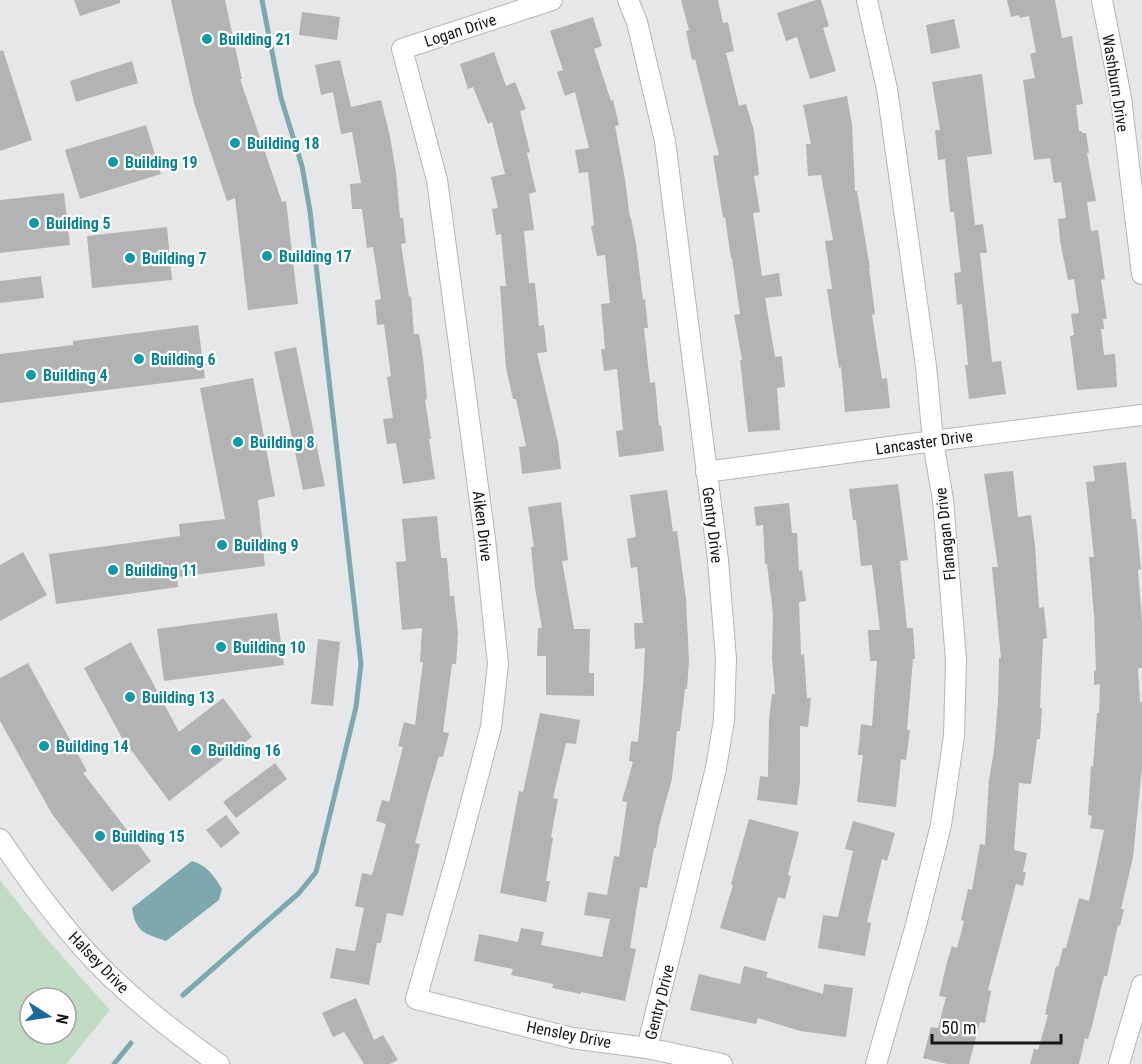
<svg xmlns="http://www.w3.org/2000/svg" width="1142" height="1064" font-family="'Roboto Condensed',sans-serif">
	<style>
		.green { fill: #c1dcc3; fill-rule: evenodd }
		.water { fill: #7ca8ae }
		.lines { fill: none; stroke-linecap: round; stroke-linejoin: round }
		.stream { stroke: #7ca8ae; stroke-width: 5 }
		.building { fill: #b2b3b5 }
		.street-casing { stroke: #b4b5b6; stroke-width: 22 }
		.street { stroke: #fff; stroke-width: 20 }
		.culture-dot { fill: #0f9aa8; stroke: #fff; stroke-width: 2 }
		.labels { text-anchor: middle; stroke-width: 4.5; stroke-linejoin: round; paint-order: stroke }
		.street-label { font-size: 16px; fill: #161617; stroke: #fff }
		.culture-label { font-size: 16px; font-weight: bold; fill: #0d838f; stroke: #fff; text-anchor: start }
	</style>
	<rect width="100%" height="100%" fill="#e6e7e8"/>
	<path class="green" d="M0 880 46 938 110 1010 66 1064H0ZM30 998H66V1034H30Z"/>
	<path class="water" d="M192 861C208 866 214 876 222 889L219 900 166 941C144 933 136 933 132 908Z"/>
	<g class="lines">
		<path class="stream" d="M183 995 299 893 316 872 356 707 361 664 310 211 302 166 281 98 262 0
			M114 1064 131 1043"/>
	</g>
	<path class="building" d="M74 0H120V3L80 16Z
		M171 0H225L242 79H240L282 202 286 201 298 304 248 310 235 198 227 201 194 103Z
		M681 0H718L723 23 728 22 734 51 726 53 739 106 746 104 754 131 759 175 754 176 760 212 753 213 762 276 779 273 782 296 765 298 775 357 782 356 785 387 777 388 780 430 748 432 740 360H742L734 315 740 314 732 258H731L725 217 723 218 713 156 719 155 695 59 692 60 686 31 689 30Z
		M816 0H821L829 26 823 28 836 71 810 79 797 37 786 41 777 13Z
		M1007 0H1055L1062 38 1072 36 1083 104 1076 105 1079 131H1082V133H1086L1089 153H1087L1096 201 1087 202 1091 231 1098 230 1105 279 1101 280 1107 319H1103L1104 329H1101L1104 355 1115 354 1117 387 1077 390 1070 336 1074 335 1071 314 1079 313 1074 279 1068 280 1060 241 1058 219 1066 218 1061 182 1054 183 1050 158 1034 160 1023 80 1035 78 1030 54 1036 52 1029 16 1020 18 1019 15 1011 17Z
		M302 12 340 17 337 40 299 35Z
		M593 17 602 46 594 49 611 101 613 100 619 125 615 126 625 179 630 218H631L636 244 643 300 645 299 648 328H644L650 383 655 382 659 426 661 425 664 451 619 457 616 431 623 430 617 369 604 371 601 349H605L601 304 610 303 605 255 597 256 591 226 594 225 588 172 579 173 575 150 589 148 575 92 565 96 557 72 563 70 550 31Z
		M954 19 960 48 931 54 926 25Z
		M3 50 32 140 0 151V51Z
		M494 52 506 86 515 82 526 109 520 111 530 152 527 153 536 192 529 194 534 230 524 231 529 283H535L539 326 544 325 547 352 537 353 558 442 561 469 522 474 519 447 526 446 516 399H513L506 368 500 286H506L501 234 496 235 492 209 498 208 491 177 505 174 492 122 488 124 473 87 468 89 460 64Z
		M340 60 351 107 381 100 390 136 396 173 400 218H403L406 243 401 244 409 297 411 296 414 334H419L423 358 427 399 425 400 431 439H429L435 479 403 484 396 443 387 444 383 419 393 418 387 377 391 376 384 324 377 325 375 300 381 299 373 247 367 248 362 209H352L350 184 361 183 352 132 341 134 333 92 321 95 315 65Z
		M132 61 138 83 76 102 70 81Z
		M982 74 992 154 967 157 975 225 983 224 987 253H980L992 362 1001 361 1006 394 969 399 965 365H968L962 304 957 305 954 273 961 272 954 212H950L945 159 938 160 935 130H940L932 82Z
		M847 96 852 125 855 191H857L870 268H869L875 314 872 315 882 379 887 378 890 408 845 412 841 367 839 368 827 289H832L825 241 833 240 821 175 808 176 806 144H811L803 105Z
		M146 125 161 174 80 199 65 150Z
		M64 193 70 245 0 253V200Z
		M167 227 172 280 92 288 87 236Z
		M41 276 44 298 0 303V281Z
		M198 325 205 378 0 403V354L73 345V341Z
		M296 347 325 486 303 490 274 352Z
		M253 378 275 496 258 500 265 566 177 577 178 587 56 604 49 554 180 536 179 524 225 519 200 388Z
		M1126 462 1132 519H1136L1141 569 1138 570 1142 621V668H1138L1140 702H1142V768L1133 857 1121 909H1124L1120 926 1118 925 1107 976H1104L1092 1026 1088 1039 1085 1038 1079 1064H1030L1034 1049 1038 1050 1048 1015 1045 1014 1056 966 1058 967 1063 948H1066L1079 898 1089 901 1104 830 1090 828 1092 816 1088 815 1091 766 1093 767 1097 713H1099L1100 684 1094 685V671L1096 670 1094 615 1089 557H1094L1086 482 1095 481 1093 466Z
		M1013 471 1018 517 1031 515 1035 546 1039 608 1044 607 1047 638 1043 639 1040 708H1042L1040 739H1037L1031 784 1019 783 1014 850 1027 853 1023 872H1026L1023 886 1016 884 988 990 991 991 985 1023 980 1022 969 1064H947L923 1058 931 1027 938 1028 946 997 939 996 947 962 952 946 957 948 964 921 961 920 968 889 972 890 980 844 985 845 989 780 994 750 998 701 999 658H1001L992 567H998L984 474Z
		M898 484 908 560 900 561 907 628H913L915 659H913L907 730H910L906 760 901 759 896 807 857 802 863 755H858L861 724 872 726 877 661H870L868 630H880L872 565 861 566 856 520H853L849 489Z
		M667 490 673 532 677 531 686 599 689 661 687 689H685L680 731H677L672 779 659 826 656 848H654L647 888 640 887 630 948 636 949 625 1001 581 992V994L552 988 553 984 511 975 513 969 474 961 479 934 518 942 521 928 544 932 541 945 602 957 610 919 584 915 588 892 607 895 614 856 619 857 627 802 622 801 633 762 629 761 631 741 638 742 643 686 645 648 635 649 634 623H643L637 567 631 568 627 539 636 537 630 495Z
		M561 502 568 560 562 561 574 629H590L589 673H594V696L546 695V656H537L538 628H542L535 588 531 547H534L528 507Z
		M789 503 792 533H797L799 571 802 570 806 601 799 602 801 655 804 654 807 698H811L808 727 800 726V781L797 805 757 800 760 776 768 777 769 719 772 694H775L772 657 773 614 767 564H765L763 525 756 526 754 507Z
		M437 516 441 558H447L450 596H454L458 633 456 664H452L443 732 449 733 443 757 439 756 428 793 415 843 420 844 403 916 387 913 381 943H377L369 985 330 978 336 948 355 951 364 908 355 906 362 873 372 875 386 824 376 821 382 800 389 802 403 747 398 746 404 722 415 725 423 662H420L422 628 402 630 396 562 406 561 402 519Z
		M23 552 47 595 0 621V565Z
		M277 613 284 665 164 681 157 629Z
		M318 639 340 642 333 706 311 704Z
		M131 642 179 732 223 698 252 737 169 801 131 750 129 751 84 668Z
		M28 663 87 771 83 773 151 861 112 892 52 814 0 721V678Z
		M540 713 580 720 576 744 566 743 553 798 558 799 551 837 553 838 546 881H550L546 902 500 893 519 791 523 792Z
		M275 763 287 779 236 818 223 802Z
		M226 815 240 833 221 848 206 830Z
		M749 819 799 832 788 875 791 876 785 899 778 897 765 941 720 928 733 885 731 884Z
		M853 821 895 833 887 861 882 859 867 922 871 923 865 956 818 948 823 915 838 917 853 851 845 849Z
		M744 966 768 972 766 977 823 994 824 984 853 988 846 1037 800 1031 758 1018 756 1024 690 1010 699 974 740 984Z
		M356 998 374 1040 383 1035 398 1060 390 1064H364L344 1032 333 1037 322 1013Z"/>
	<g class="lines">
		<defs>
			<path id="street" d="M552 0 402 49 437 180 485 539 498 664 491 727 455 863 416 999 572 1038 647 1048 722 1064
				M628 0 637 22 665 141 718 560 726 659 724 720 716 768 647 1048
				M867 0 887 89 926 366 933 441 943 500 956 660 954 736 941 825 916 925 876 1064
				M1102 0 1121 98 1142 274
				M706 472 933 441 1142 415
				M0 839C33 888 69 937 112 978 146 1010 182 1038 219 1064
				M1119 1064 1142 985"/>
		</defs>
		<use href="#street" class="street-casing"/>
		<use href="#street" class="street"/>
	</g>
	<g class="culture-dot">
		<circle cx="207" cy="39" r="6"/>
		<circle cx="235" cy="143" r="6"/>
		<circle cx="113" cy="162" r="6"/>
		<circle cx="34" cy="223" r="6"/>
		<circle cx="267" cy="256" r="6"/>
		<circle cx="130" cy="258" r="6"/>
		<circle cx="139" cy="359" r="6"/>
		<circle cx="31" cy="375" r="6"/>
		<circle cx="238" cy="442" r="6"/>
		<circle cx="222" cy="545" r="6"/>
		<circle cx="113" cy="570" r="6"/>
		<circle cx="221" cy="647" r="6"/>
		<circle cx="130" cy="697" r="6"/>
		<circle cx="44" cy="746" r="6"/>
		<circle cx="196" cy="750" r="6"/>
		<circle cx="100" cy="836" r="6"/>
	</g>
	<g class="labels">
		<g class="street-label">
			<text transform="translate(460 30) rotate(-18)" y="6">Logan Drive</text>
			<text transform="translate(1116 83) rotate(81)" y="6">Washburn Drive</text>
			<text transform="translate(924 442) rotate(-8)" y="6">Lancaster Drive</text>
			<text transform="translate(713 525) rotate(83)" y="6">Gentry Drive</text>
			<text transform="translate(483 526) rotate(83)" y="6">Aiken Drive</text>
			<text transform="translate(945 534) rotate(-96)" y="6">Flanagan Drive</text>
			<text transform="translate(99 962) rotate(46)" y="6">Halsey Drive</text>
			<text transform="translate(659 1002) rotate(-76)" y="6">Gentry Drive</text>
			<text transform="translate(569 1034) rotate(11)" y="6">Hensley Drive</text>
		</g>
		<g class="culture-label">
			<text x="219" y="45">Building 21</text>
			<text x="247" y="149">Building 18</text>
			<text x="125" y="168">Building 19</text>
			<text x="46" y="229">Building 5</text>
			<text x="279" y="262">Building 17</text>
			<text x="142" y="264">Building 7</text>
			<text x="151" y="365">Building 6</text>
			<text x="43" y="381">Building 4</text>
			<text x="250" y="448">Building 8</text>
			<text x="234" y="551">Building 9</text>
			<text x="125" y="576">Building 11</text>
			<text x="233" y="653">Building 10</text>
			<text x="142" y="703">Building 13</text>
			<text x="56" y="752">Building 14</text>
			<text x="208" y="756">Building 16</text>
			<text x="112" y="842">Building 15</text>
		</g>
	</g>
	<g transform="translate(48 1016) rotate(102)"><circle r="28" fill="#ffffff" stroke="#a2a2a2" stroke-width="1.5"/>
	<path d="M0-4.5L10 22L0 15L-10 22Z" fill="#176b9c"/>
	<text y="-9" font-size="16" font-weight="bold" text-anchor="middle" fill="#161617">N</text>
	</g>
	<path d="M932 1034v9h129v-9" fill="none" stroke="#161617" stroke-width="3"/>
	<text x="941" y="1034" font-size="18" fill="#161617" stroke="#ffffff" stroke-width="4.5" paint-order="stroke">50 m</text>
</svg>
